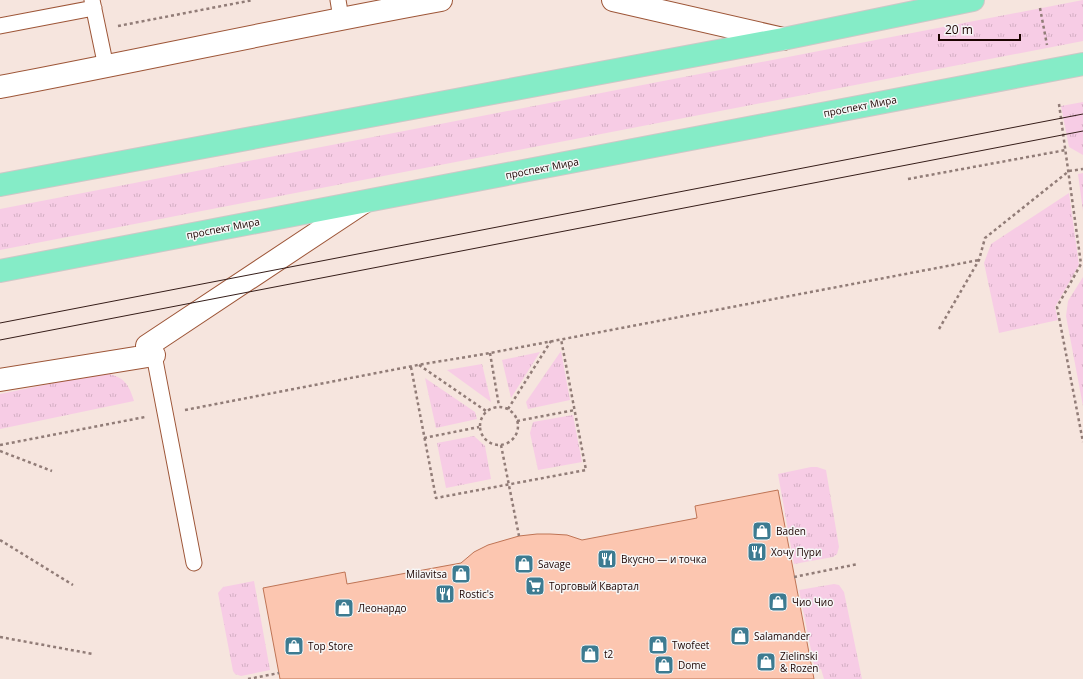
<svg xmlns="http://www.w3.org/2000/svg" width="1083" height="679" font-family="'Open Sans',sans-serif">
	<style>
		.grass { fill: url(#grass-tufts) }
		.building { fill: #fcc6b0; stroke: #bf7455 }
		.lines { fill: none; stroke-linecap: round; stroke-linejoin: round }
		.lane-casing { stroke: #9d5537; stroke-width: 17 }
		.street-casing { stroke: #9d5537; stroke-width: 24 }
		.primary-casing { stroke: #cdc8c7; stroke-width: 24 }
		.path { stroke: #917c77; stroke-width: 2.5; stroke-dasharray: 3 3; stroke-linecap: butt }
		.lane { stroke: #fff; stroke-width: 15 }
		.street { stroke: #fff; stroke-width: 22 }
		.primary { stroke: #85ecc7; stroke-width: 22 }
		.tram { stroke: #361e1a; stroke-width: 1 }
		.labels { text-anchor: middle; stroke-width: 3; stroke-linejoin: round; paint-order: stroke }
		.street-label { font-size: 10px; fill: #1c0300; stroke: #f6f6f6 }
		.poi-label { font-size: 10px; fill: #1c0300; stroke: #f6f6f6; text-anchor: start }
	</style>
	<defs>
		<pattern id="grass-tufts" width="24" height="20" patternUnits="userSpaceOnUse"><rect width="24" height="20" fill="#f7cce5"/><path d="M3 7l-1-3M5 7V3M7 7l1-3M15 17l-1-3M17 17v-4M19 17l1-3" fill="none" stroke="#d3aec3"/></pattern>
	</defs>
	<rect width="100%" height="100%" fill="#f6e5de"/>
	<path class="grass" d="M1083 0V41L0 250V209Z
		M1083 102V155L1069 147 1061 106Z
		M1083 173V211L1078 174Z
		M1069 193 1079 265 1055 307 1058 320 999 333 984 263 991 244Z
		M1083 277V406L1066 316 1068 301Z
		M561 351 570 400 528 409 526 402Z
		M540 352 511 398 502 360Z
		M482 364 491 402 447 370Z
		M103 373C123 376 128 382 134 401L0 429V394Z
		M425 378 475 412 477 419 436 428Z
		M573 415 582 462 538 470 530 433 533 422Z
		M474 436 485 446 491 479 446 488 437 443Z
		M811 467H817L826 470 839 547 837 554 833 557 794 564 778 474Z
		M254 581 270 670 241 676 235 674 233 671 218 593 223 587Z
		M834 584 839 585 844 592 862 679H824L821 669 815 670 799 590Z"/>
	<path class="building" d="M778 490 814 679H280L263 588 345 572 347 584 461 563 474 552 488 545 519 536 537 534H550L567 535 582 540 697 518 695 506Z"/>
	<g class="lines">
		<defs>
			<path id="lane" d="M92 0 106 67
				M338 0 341 18
				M0 26 94 8
				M154 355 194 563"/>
			<path id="street" d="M613 0 783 39
				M0 87C147 59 293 27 441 0
				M0 380 154 355 147 346 364 202"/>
			<path id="primary" d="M0 185 783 39 973 0
				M0 271 1083 64"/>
		</defs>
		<use href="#lane" class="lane-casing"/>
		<use href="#street" class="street-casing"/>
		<use href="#primary" class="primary-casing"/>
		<path class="path" d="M1040 8 1047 45
			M118 26 253 0
			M1059 104 1081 264 1057 307 1083 442
			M908 179 1066 150
			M939 329 979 260 985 238 1069 171 1083 169
			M490 353 499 406
			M419 365 486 411
			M411 367 436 498 586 470 561 339
			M480 426a19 19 0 1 1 38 0a19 19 0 1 1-38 0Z
			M508 409 551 341
			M185 410 418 365 490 353 979 260
			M517 421 575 410
			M424 438 479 427
			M0 445 145 417
			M501 445 519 536
			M0 451 52 471
			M0 540 73 585
			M794 577 858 564
			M0 637 93 654
			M248 679 279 673"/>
		<use href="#lane" class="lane"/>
		<use href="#street" class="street"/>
		<use href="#primary" class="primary"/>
		<path class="tram" d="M0 323 1083 114
			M0 340 1083 131"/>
	</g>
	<defs>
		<symbol id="shop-square" viewBox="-11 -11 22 22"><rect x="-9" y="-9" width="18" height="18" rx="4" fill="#3d7b91" stroke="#f6f6f6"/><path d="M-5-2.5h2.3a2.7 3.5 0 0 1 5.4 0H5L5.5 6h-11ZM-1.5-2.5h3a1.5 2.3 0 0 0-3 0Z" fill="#fff"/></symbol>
		<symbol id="restaurant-square" viewBox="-11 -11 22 22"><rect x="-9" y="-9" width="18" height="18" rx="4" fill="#3d7b91" stroke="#f6f6f6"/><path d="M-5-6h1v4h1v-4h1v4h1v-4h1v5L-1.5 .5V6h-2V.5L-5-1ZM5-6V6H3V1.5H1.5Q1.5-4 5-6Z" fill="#fff"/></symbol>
		<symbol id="supermarket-square" viewBox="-11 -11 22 22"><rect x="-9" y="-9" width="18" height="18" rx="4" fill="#3d7b91" stroke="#f6f6f6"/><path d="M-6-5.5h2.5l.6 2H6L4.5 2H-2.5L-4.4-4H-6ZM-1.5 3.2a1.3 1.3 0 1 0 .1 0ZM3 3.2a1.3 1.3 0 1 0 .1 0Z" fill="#fff"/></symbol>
	</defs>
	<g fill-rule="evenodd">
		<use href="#shop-square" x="751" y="520" width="22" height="22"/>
		<use href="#restaurant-square" x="746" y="541" width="22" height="22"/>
		<use href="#restaurant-square" x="596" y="548" width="22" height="22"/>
		<use href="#shop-square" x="513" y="553" width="22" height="22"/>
		<use href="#shop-square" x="450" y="563" width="22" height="22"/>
		<use href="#supermarket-square" x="524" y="575" width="22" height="22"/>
		<use href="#restaurant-square" x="434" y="583" width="22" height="22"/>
		<use href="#shop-square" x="767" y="591" width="22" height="22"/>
		<use href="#shop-square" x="333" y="597" width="22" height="22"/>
		<use href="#shop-square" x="729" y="625" width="22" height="22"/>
		<use href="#shop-square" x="647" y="634" width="22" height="22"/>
		<use href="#shop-square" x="283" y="635" width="22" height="22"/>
		<use href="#shop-square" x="579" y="643" width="22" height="22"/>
		<use href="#shop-square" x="755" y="651" width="22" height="22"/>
		<use href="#shop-square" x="653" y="654" width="22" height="22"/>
	</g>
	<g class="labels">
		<g class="street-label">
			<text transform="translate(860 106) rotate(-11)" y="4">проспект Мира</text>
			<text transform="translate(542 168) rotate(-11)" y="4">проспект Мира</text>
			<text transform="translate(223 228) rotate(-11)" y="4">проспект Мира</text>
		</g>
		<g class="poi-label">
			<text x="776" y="535">Baden</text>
			<text x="771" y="556">Хочу Пури</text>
			<text x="621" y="563">Вкусно — и точка</text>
			<text x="538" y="568">Savage</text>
			<text x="447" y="578" text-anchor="end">Milavitsa</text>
			<text x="549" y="590">Торговый Квартал</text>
			<text x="459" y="598">Rostiс's</text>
			<text x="792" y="606">Чио Чио</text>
			<text x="358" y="612">Леонардо</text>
			<text x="754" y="640">Salamander</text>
			<text x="672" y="649">Twofeet</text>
			<text x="308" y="650">Top Store</text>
			<text x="604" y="658">t2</text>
			<text x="780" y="660">Zielinski<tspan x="780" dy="12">&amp; Rozen</tspan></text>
			<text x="678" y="669">Dome</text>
		</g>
	</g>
	<path d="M939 34v6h81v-6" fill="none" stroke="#1c0300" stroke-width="2"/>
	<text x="945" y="34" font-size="12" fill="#1c0300" stroke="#f6f6f6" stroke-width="3" paint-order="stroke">20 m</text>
</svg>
